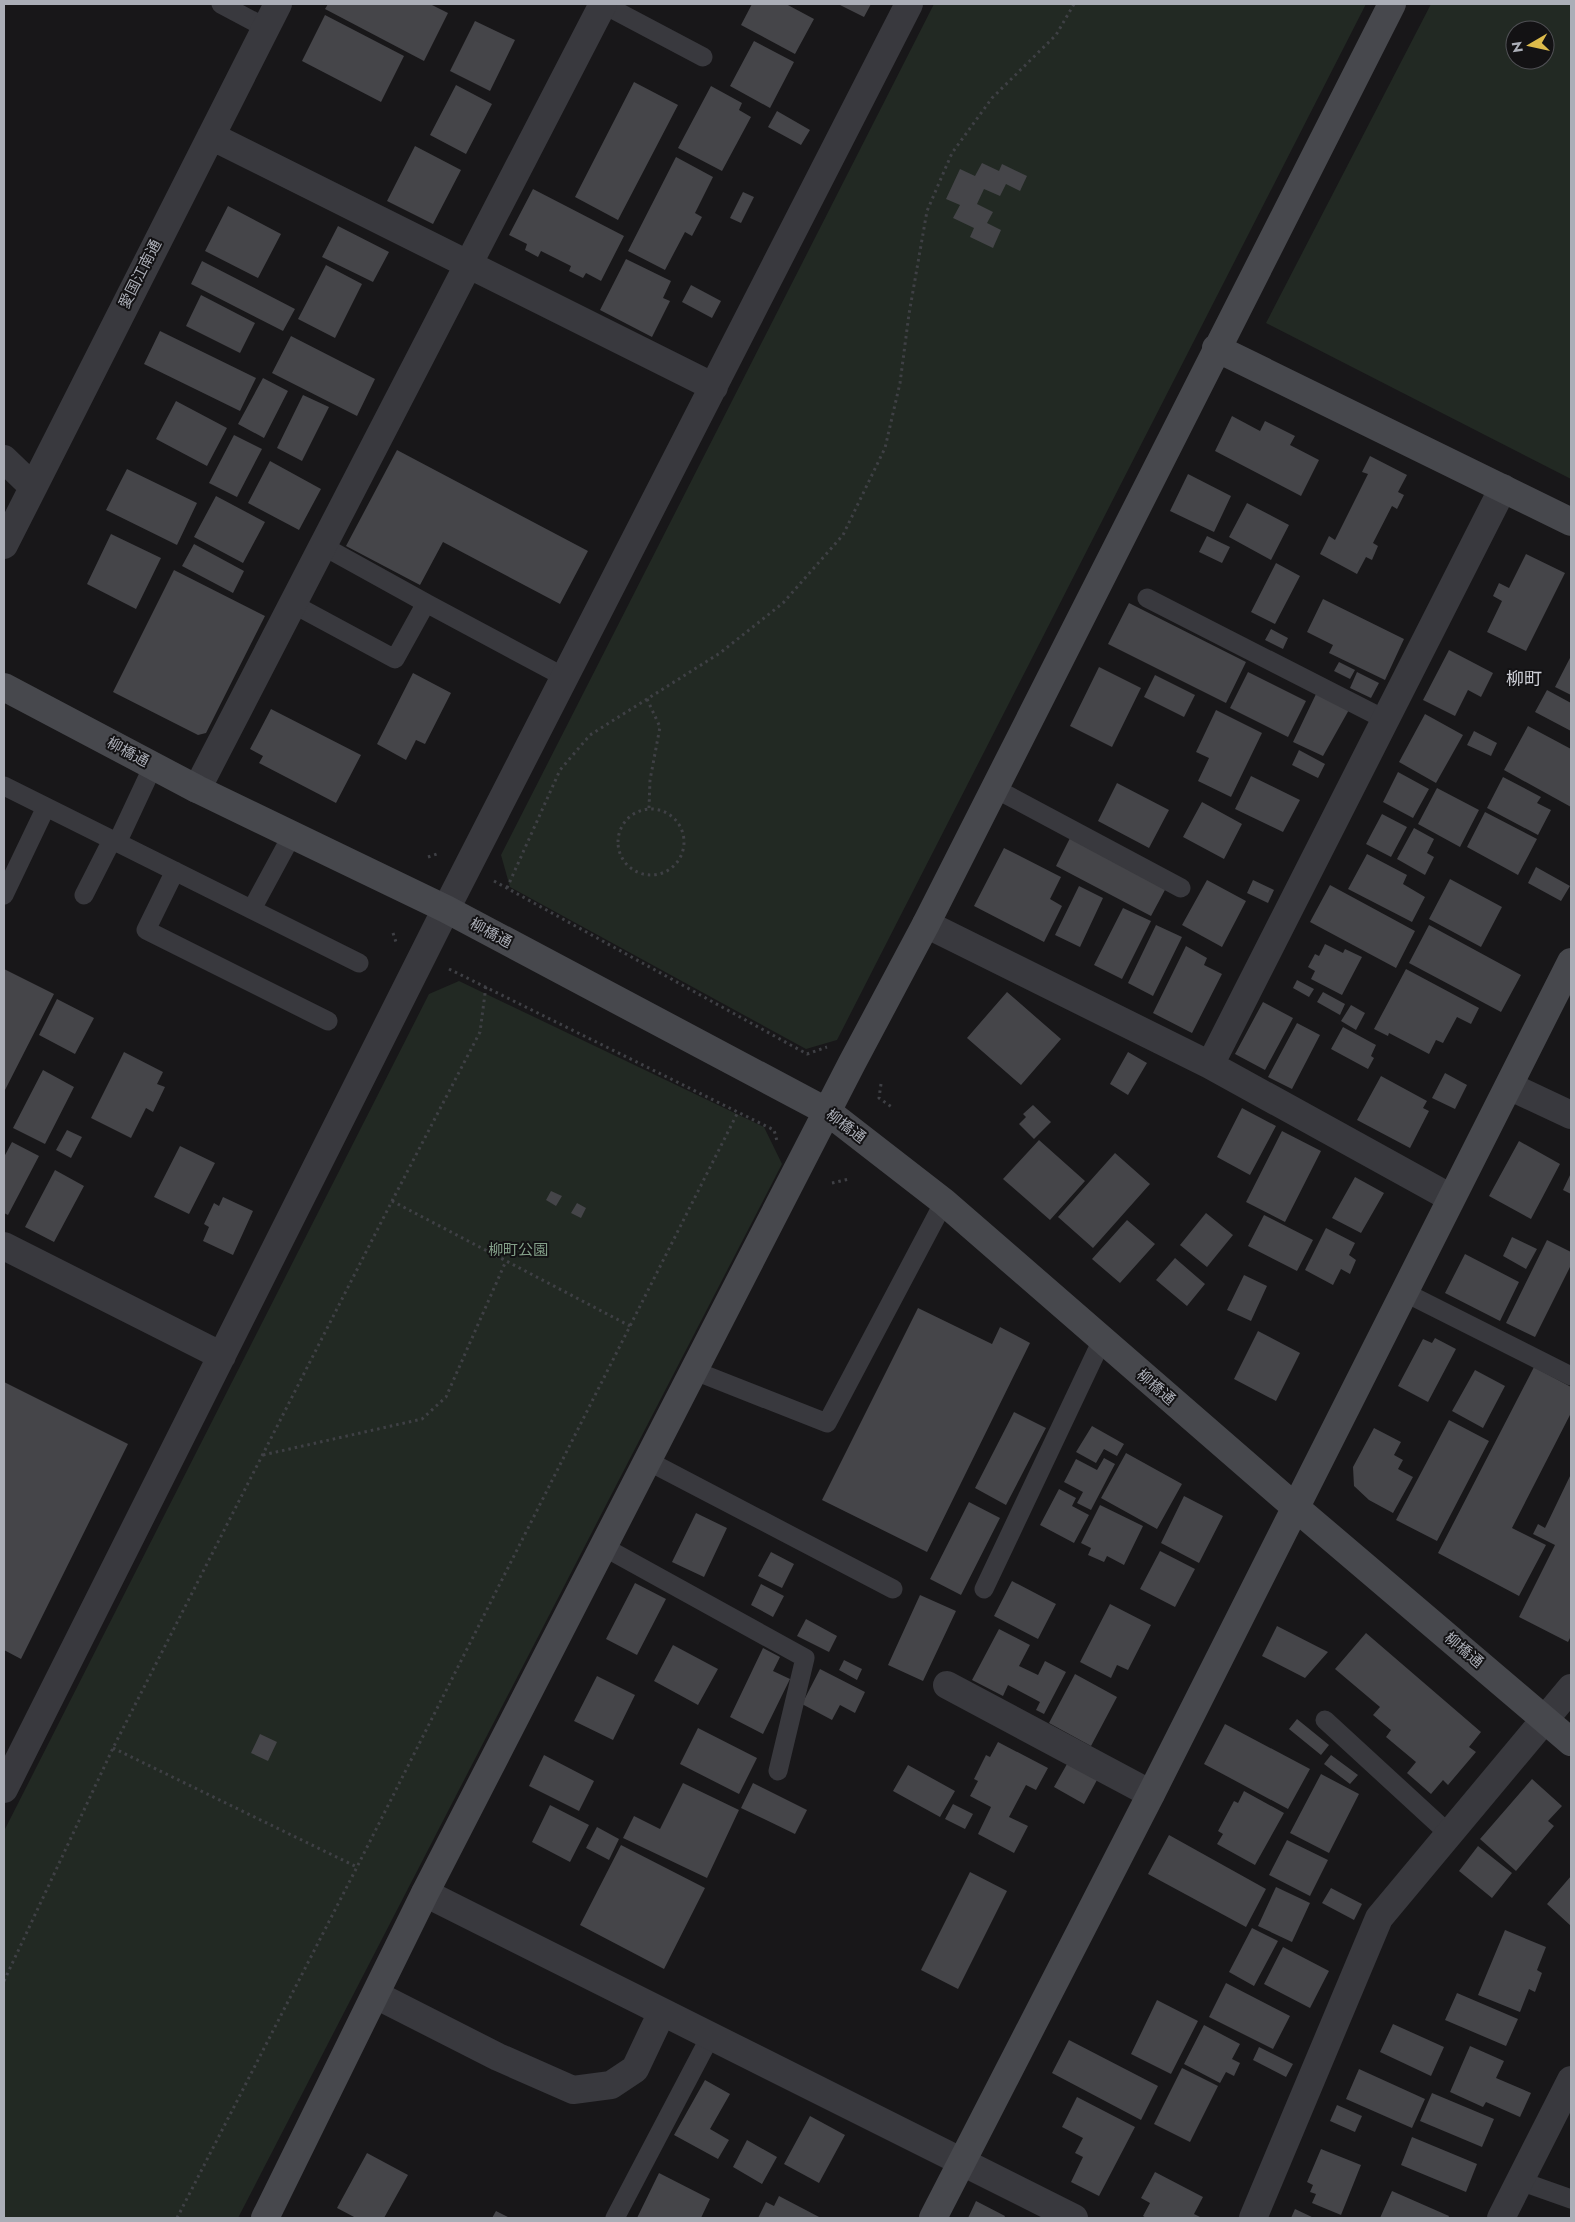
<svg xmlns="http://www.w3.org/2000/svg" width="1575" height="2222" font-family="Jost,'Noto Sans JP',sans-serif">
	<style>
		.green { fill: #222923; fill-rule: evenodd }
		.building { fill: #454549 }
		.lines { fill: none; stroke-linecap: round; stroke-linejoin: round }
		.path { stroke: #3f4045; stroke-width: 3; stroke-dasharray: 2.5 4; stroke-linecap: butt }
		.lane { stroke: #39393e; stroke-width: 19 }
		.street { stroke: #39393e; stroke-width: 28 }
		.secondary { stroke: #47484d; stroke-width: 28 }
		.labels { text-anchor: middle; stroke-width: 4; stroke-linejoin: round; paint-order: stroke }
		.street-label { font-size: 15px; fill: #abaeb7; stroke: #131214 }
		.park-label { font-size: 15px; fill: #84a089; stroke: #131214 }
		.quarter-label { font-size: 18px; fill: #cccdd4; stroke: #131214 }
	</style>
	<rect width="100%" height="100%" fill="#181719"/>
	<path class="green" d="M934 4H1366L837 1040 806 1049 510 887 501 855Z
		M1431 4H1571V479L1266 323ZM1515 30H1545V60H1515Z
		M459 981 764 1127 782 1164 238 2218H4V1831L429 994Z"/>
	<path class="building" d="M328 4H430L448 13 424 61 325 9Z
		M752 4H786L814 19 795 54 741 25Z
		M838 4H871L864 17Z
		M325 15 404 56 381 102 302 61Z
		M475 21 515 40 490 91 450 71Z
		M754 41 794 62 770 108 730 86Z
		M634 82 678 105 618 220 575 197Z
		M456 85 492 104 466 154 430 135Z
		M711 86 742 103 739 110 751 117 722 171 678 148Z
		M777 111 810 130 801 145 768 127Z
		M415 146 461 170 433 224 387 201Z
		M676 157 713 177 695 213 702 217 692 236 685 232 665 270 628 251Z
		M982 163 999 171 1002 164 1027 176 1020 191 1006 184 1000 196 984 189 977 204 993 212 987 223 1001 230 993 248 970 237 974 228 953 218 960 205 946 199 960 169 975 176Z
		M533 189 624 236 601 281 586 273 583 278 569 271 571 266 541 251 538 257 525 250 527 244 509 235Z
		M743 192 754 197 741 223 730 218Z
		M228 206 281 234 258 278 205 251Z
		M338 226 389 252 373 282 322 257Z
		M626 259 671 281 663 298 670 301 652 337 600 310Z
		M202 261 295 309 283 331 191 284Z
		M326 265 362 284 335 338 298 319Z
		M691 285 721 301 712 318 682 302Z
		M201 295 255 323 240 353 186 326Z
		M160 331 256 378 240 411 144 364Z
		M291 336 375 379 357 416 272 373Z
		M263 378 288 391 264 438 238 424Z
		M303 395 329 407 302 461 277 448Z
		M176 401 227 428 207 466 156 439Z
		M1232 416 1260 431 1265 421 1295 436 1290 445 1319 460 1301 496 1215 451Z
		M234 435 262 449 237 497 209 483Z
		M397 450 588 551 560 604 443 542 420 585 346 546Z
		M1370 456 1407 475 1398 492 1404 495 1397 509 1392 506 1373 543 1378 546 1372 560 1366 557 1357 574 1320 554 1329 536 1335 540 1368 474 1362 472Z
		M270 461 321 489 299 530 248 503Z
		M127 469 197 503 177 545 106 510Z
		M1188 474 1231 496 1214 532 1170 511Z
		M216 496 265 522 243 563 194 537Z
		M1247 503 1289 525 1271 560 1229 537Z
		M111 534 161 558 136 609 87 584Z
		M1207 536 1230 547 1222 563 1199 552Z
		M194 544 244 571 233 593 182 566Z
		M1526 554 1565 573 1526 651 1487 632 1502 601 1493 596 1499 583 1509 588Z
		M1276 563 1300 576 1275 624 1251 612Z
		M174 570 265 616 206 733 198 735 113 692Z
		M1323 599 1404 639 1385 680 1329 653 1333 645 1307 632Z
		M1129 603 1246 662 1226 703 1108 644Z
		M1271 629 1288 638 1283 649 1265 640Z
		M1449 650 1493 673 1481 697 1468 690 1455 716 1423 700Z
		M1571 656V695L1555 687Z
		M1339 662 1355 670 1350 679 1334 671Z
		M1099 667 1141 688 1112 747 1070 726Z
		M1248 672 1306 701 1288 737 1230 708Z
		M1357 672 1379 683 1371 698 1350 688Z
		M413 673 451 693 425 744 416 740 406 760 377 744Z
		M1155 675 1195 695 1184 717 1144 697Z
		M1547 690 1571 703V731L1535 712Z
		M1316 694 1350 708 1323 756 1293 742Z
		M271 709 361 755 336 803 259 763 263 756 250 749Z
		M1216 710 1262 733 1231 797 1198 781 1209 758 1196 752Z
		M1425 714 1463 735 1436 783 1399 762Z
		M1528 726 1571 749V807L1504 770Z
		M1474 731 1497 743 1491 756 1467 745Z
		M1299 750 1325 764 1318 778 1292 765Z
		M1398 772 1429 789 1413 818 1383 802Z
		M1251 776 1300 800 1283 832 1235 809Z
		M1503 777 1541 797 1537 803 1551 810 1538 835 1487 808Z
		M1117 783 1169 810 1149 848 1098 821Z
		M1437 788 1479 810 1460 847 1418 824Z
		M1202 802 1242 824 1224 859 1183 837Z
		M1485 812 1537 839 1518 875 1467 847Z
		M1382 814 1407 827 1391 857 1366 844Z
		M1414 828 1434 839 1427 853 1434 857 1425 875 1397 859Z
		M1070 838 1166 888 1151 916 1056 866Z
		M1004 848 1061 877 1050 899 1062 906 1044 942 974 906Z
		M1367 854 1407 875 1403 884 1425 897 1412 922 1348 889Z
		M1536 867 1570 886 1561 901 1528 883Z
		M1450 879 1502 907 1481 947 1429 919Z
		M1207 880 1246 901 1222 947 1182 925Z
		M1253 880 1274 890 1268 903 1247 893Z
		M1330 885 1415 931 1396 968 1310 922Z
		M1079 886 1103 898 1080 947 1055 935Z
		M1123 908 1151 921 1122 979 1094 965Z
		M1156 925 1182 937 1153 996 1128 983Z
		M1429 925 1521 975 1501 1012 1409 963Z
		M1325 944 1343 953 1345 949 1362 957 1342 995 1311 979 1315 971 1308 967 1315 954 1319 956Z
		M1186 946 1207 958 1204 965 1222 974 1192 1033 1153 1013Z
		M4 969 54 994 4 1092Z
		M1406 969 1479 1008 1471 1024 1457 1017 1443 1043 1436 1040 1429 1054 1389 1033 1388 1036 1374 1029Z
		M1297 980 1314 989 1309 997 1293 988Z
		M1007 992 1061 1039 1021 1085 967 1038Z
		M1323 992 1345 1004 1340 1015 1317 1002Z
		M57 999 94 1018 75 1054 39 1035Z
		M1263 1002 1293 1018 1265 1070 1235 1054Z
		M1351 1005 1365 1013 1356 1030 1341 1021Z
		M1297 1023 1320 1035 1292 1089 1268 1077Z
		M1343 1027 1376 1045 1371 1056 1374 1058 1368 1069 1331 1049Z
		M124 1052 163 1072 157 1084 165 1087 153 1112 146 1108 131 1138 91 1118Z
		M1128 1052 1147 1063 1128 1095 1110 1084Z
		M43 1070 74 1087 45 1144 13 1128Z
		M1445 1073 1467 1085 1455 1109 1432 1098Z
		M1381 1076 1427 1101 1423 1108 1429 1111 1410 1148 1357 1120Z
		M1033 1105 1051 1122 1034 1139 1019 1124 1026 1117 1023 1114Z
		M1242 1108 1276 1126 1250 1175 1217 1157Z
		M67 1130 82 1137 71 1158 56 1150Z
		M1282 1131 1321 1151 1285 1222 1246 1202Z
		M1039 1140 1085 1181 1050 1220 1003 1179Z
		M1519 1141 1560 1164 1531 1219 1489 1196Z
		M12 1142 39 1156 8 1215 4 1213V1157Z
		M180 1146 215 1163 189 1214 154 1197Z
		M1115 1153 1150 1184 1093 1248 1058 1217Z
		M55 1170 84 1186 54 1242 25 1227Z
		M1571 1173V1194L1563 1190Z
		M1355 1177 1384 1193 1361 1233 1332 1218Z
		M551 1191 562 1196 556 1206 546 1200Z
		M223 1197 253 1211 233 1255 203 1241 209 1227 204 1224 214 1203 219 1206Z
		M577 1203 586 1208 581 1218 571 1213Z
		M1206 1213 1233 1235 1207 1267 1180 1245Z
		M1264 1215 1313 1240 1297 1271 1248 1246Z
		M1127 1220 1155 1244 1120 1283 1092 1259Z
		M1326 1228 1355 1243 1349 1255 1356 1260 1350 1274 1341 1269 1333 1285 1305 1270Z
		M1512 1237 1537 1249 1526 1269 1503 1256Z
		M1547 1240 1571 1252V1265L1535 1337 1506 1323Z
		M1465 1254 1519 1282 1500 1321 1445 1293Z
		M1175 1258 1205 1284 1187 1306 1156 1280Z
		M1244 1275 1267 1286 1251 1321 1227 1310Z
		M918 1308 992 1344 1000 1327 1030 1343 927 1552 822 1500Z
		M1258 1331 1300 1353 1276 1401 1234 1379Z
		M1435 1338 1456 1349 1428 1402 1398 1386 1423 1339 1432 1343Z
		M1534 1367 1571 1387V1413L1512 1528 1546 1545 1519 1596 1438 1553Z
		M1475 1370 1505 1386 1483 1428 1452 1411Z
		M4 1382 128 1444 21 1659 4 1650Z
		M1014 1412 1046 1428 1006 1505 975 1488Z
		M1449 1420 1489 1441 1437 1541 1396 1520Z
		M1092 1426 1124 1444 1117 1456 1104 1449 1096 1463 1076 1452Z
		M1374 1428 1401 1442 1394 1455 1403 1460 1398 1469 1413 1477 1393 1513 1369 1500 1354 1486 1353 1467Z
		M1126 1453 1182 1484 1157 1529 1101 1498Z
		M1104 1458 1115 1464 1091 1510 1077 1503 1083 1492 1064 1482 1076 1459 1097 1470Z
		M1571 1474V1636L1568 1642 1519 1617 1555 1545 1533 1534 1538 1524 1545 1528Z
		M1059 1489 1076 1498 1072 1506 1089 1515 1074 1543 1040 1525Z
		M1184 1496 1223 1516 1199 1563 1161 1543Z
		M969 1502 1000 1518 961 1595 930 1579Z
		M1100 1505 1143 1526 1124 1565 1107 1556 1104 1562 1088 1555 1091 1548 1081 1543Z
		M696 1513 727 1528 704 1577 672 1562Z
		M1160 1551 1195 1569 1175 1607 1140 1589Z
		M771 1552 794 1564 782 1588 758 1576Z
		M1012 1581 1056 1604 1038 1639 994 1616Z
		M635 1583 666 1599 637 1655 606 1639Z
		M761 1584 784 1596 773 1617 751 1605Z
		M920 1595 956 1611 923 1681 888 1665Z
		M1110 1604 1151 1625 1128 1670 1117 1665 1111 1678 1080 1662Z
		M806 1619 837 1636 829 1652 797 1636Z
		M1277 1626 1328 1652 1305 1678 1262 1656Z
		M999 1629 1030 1645 1019 1666 1038 1675 1045 1661 1066 1672 1044 1714 1036 1710 1040 1702 1008 1685 1003 1696 972 1680Z
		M1366 1633 1481 1732 1469 1747 1476 1752 1448 1785 1443 1780 1431 1794 1407 1773 1416 1762 1386 1737 1391 1730 1373 1715 1380 1707 1335 1669Z
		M673 1645 718 1669 698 1705 654 1681Z
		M763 1648 780 1657 773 1671 790 1679 763 1734 730 1717Z
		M844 1660 862 1669 857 1680 839 1670Z
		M820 1669 865 1692 855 1713 840 1705 832 1720 802 1704Z
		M1075 1674 1117 1697 1091 1746 1049 1723Z
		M597 1676 635 1695 613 1740 574 1721Z
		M1297 1719 1329 1745 1321 1755 1289 1729Z
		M1225 1724 1310 1769 1288 1809 1204 1764Z
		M698 1728 757 1758 739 1794 680 1764Z
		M260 1734 277 1742 268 1761 251 1753Z
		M998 1742 1048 1768 1036 1790 1026 1785 1009 1817 1028 1826 1014 1853 978 1834 991 1807 970 1796 978 1781 974 1779 986 1755 990 1757Z
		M544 1755 594 1781 579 1811 529 1786Z
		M1331 1755 1358 1775 1350 1784 1324 1764Z
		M1067 1764 1097 1780 1084 1804 1054 1787Z
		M908 1765 955 1791 940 1817 893 1791Z
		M1321 1774 1359 1794 1329 1853 1290 1833Z
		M1532 1779 1562 1806 1548 1821 1554 1826 1516 1871 1480 1839Z
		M683 1783 739 1810 707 1878 623 1838 634 1816 660 1829Z
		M753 1783 807 1810 795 1834 741 1808Z
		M1244 1791 1284 1813 1255 1865 1217 1844 1223 1834 1218 1831 1234 1801 1238 1803Z
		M953 1804 973 1814 965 1829 945 1819Z
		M550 1805 589 1825 570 1862 532 1842Z
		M597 1827 619 1839 609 1860 586 1848Z
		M1169 1835 1266 1889 1246 1927 1148 1874Z
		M1287 1840 1328 1860 1310 1896 1269 1875Z
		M621 1845 705 1888 664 1969 580 1925Z
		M1478 1846 1512 1873 1492 1898 1459 1871Z
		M970 1872 1007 1891 958 1989 921 1970Z
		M1571 1876V1926L1547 1904Z
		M1276 1887 1310 1903 1292 1942 1258 1926Z
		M1331 1888 1362 1904 1354 1920 1322 1903Z
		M1252 1928 1278 1941 1254 1986 1229 1972Z
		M1505 1930 1546 1947 1537 1970 1542 1973 1535 1992 1529 1989 1520 2012 1478 1995Z
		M1283 1947 1329 1971 1310 2008 1264 1984Z
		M1226 1983 1290 2016 1273 2049 1209 2017Z
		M1457 1993 1518 2019 1506 2046 1445 2020Z
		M1157 2000 1198 2021 1171 2074 1131 2054Z
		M1393 2024 1444 2047 1431 2076 1380 2052Z
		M1204 2025 1240 2044 1232 2059 1240 2063 1234 2076 1226 2072 1220 2083 1184 2064Z
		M1069 2040 1158 2086 1141 2120 1052 2073Z
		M1470 2046 1504 2061 1496 2078 1531 2093 1520 2117 1486 2102 1483 2107 1450 2092Z
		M1259 2047 1293 2064 1286 2077 1253 2060Z
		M1182 2068 1218 2086 1190 2142 1154 2124Z
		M1359 2069 1425 2099 1412 2128 1346 2099Z
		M705 2080 730 2094 710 2129 729 2140 718 2159 674 2135Z
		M1432 2093 1494 2119 1482 2147 1420 2121Z
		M1077 2097 1135 2127 1099 2196 1071 2182 1083 2157 1075 2153 1083 2138 1062 2127Z
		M1337 2105 1362 2116 1355 2132 1330 2121Z
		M810 2116 845 2135 819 2183 784 2164Z
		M1412 2137 1477 2164 1466 2192 1401 2165Z
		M747 2140 777 2157 762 2184 733 2167Z
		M1321 2149 1361 2165 1341 2215 1312 2203 1316 2194 1310 2192 1313 2185 1307 2182Z
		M367 2153 408 2175 384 2218H356L337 2208Z
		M1155 2172 1203 2197 1194 2214 1202 2218H1146L1143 2216 1150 2203 1141 2198Z
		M659 2173 710 2199 701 2218H637Z
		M1392 2191 1449 2216 1448 2218H1380Z
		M779 2196 821 2218H758L766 2202 774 2206Z
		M976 2201 1005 2216 1004 2218H968Z
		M1295 2209 1314 2218H1291Z
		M496 2211 510 2218H492Z"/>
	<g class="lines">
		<path class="path" d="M647 699 660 727 650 780 649 808
			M618 842a33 33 0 1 1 66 0a33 33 0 1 1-66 0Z
			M428 857 440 853
			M494 881 807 1054 827 1047
			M507 888 560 770 590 735 720 653 783 603 843 535 885 448 900 383 909 314 927 211 952 153 992 98 1056 35 1074 4
			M393 933 396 942
			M449 969 774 1130 777 1141
			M881 1084 879 1098 893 1108
			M832 1183 849 1179
			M392 1201 630 1326
			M263 1455 422 1419 446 1397 506 1261
			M113 1748 357 1867
			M4 1981 113 1748 392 1201 480 1032 486 986
			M177 2218 357 1867 738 1112"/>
		<path class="lane" d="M221 4 266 28
			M603 4 703 57
			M323 546 426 603
			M1147 598 1386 720
			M293 604 395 659 426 603 566 678
			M4 786 359 963
			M994 788 1181 888
			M117 843 153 766
			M175 871 146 930 328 1021
			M4 895 46 807
			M84 895 112 840
			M252 909 292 835
			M1404 1292 1571 1376
			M695 1371 827 1423 944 1202
			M648 1461 893 1589
			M604 1547 805 1658 778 1771
			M984 1589 1102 1340
			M1325 1720 1449 1834
			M1520 2181 1571 2199
			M615 2218 710 2037"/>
		<path class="street" d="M211 136 714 387
			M4 459 32 486
			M4 545 278 4
			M197 789 603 4
			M926 924 1210 1065 1451 1198
			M1210 1065 1503 488
			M1509 1086 1571 1115
			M4 1246 222 1356
			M947 1685 1151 1794
			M4 1789 446 909 909 4
			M425 1893 1074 2218
			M376 1995 498 2057 573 2090 611 2085 635 2069 662 2012
			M1253 2218 1379 1918 1571 1688
			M1501 2218 1571 2080"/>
		<path class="secondary" d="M1216 348 1571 522
			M4 687 197 789 446 909 828 1112 944 1202 1295 1507 1571 1742
			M265 2218 425 1893 852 1063 926 924 1392 4
			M933 2218 1151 1794 1571 962"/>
	</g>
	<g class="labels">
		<g class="street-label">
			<text transform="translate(140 274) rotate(-63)" y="5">愛国江南通</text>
			<text transform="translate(128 752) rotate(28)" y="5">柳橋通</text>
			<text transform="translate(491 933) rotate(28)" y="5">柳橋通</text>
			<text transform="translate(846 1126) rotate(37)" y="5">柳橋通</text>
			<text transform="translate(1156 1387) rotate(41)" y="5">柳橋通</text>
			<text transform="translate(1464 1650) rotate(40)" y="5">柳橋通</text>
		</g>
		<g class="park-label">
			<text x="518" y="1255">柳町公園</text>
		</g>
		<g class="quarter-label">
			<text x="1524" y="685">柳町</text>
		</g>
	</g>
	<rect width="1575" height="2222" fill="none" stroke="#abaeb7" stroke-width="10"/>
	<g transform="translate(1530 45) rotate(261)"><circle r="24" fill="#131214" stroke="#505055"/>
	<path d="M0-4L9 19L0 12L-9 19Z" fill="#ddbb4b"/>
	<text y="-8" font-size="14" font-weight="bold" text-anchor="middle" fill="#abaeb7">N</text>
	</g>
</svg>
